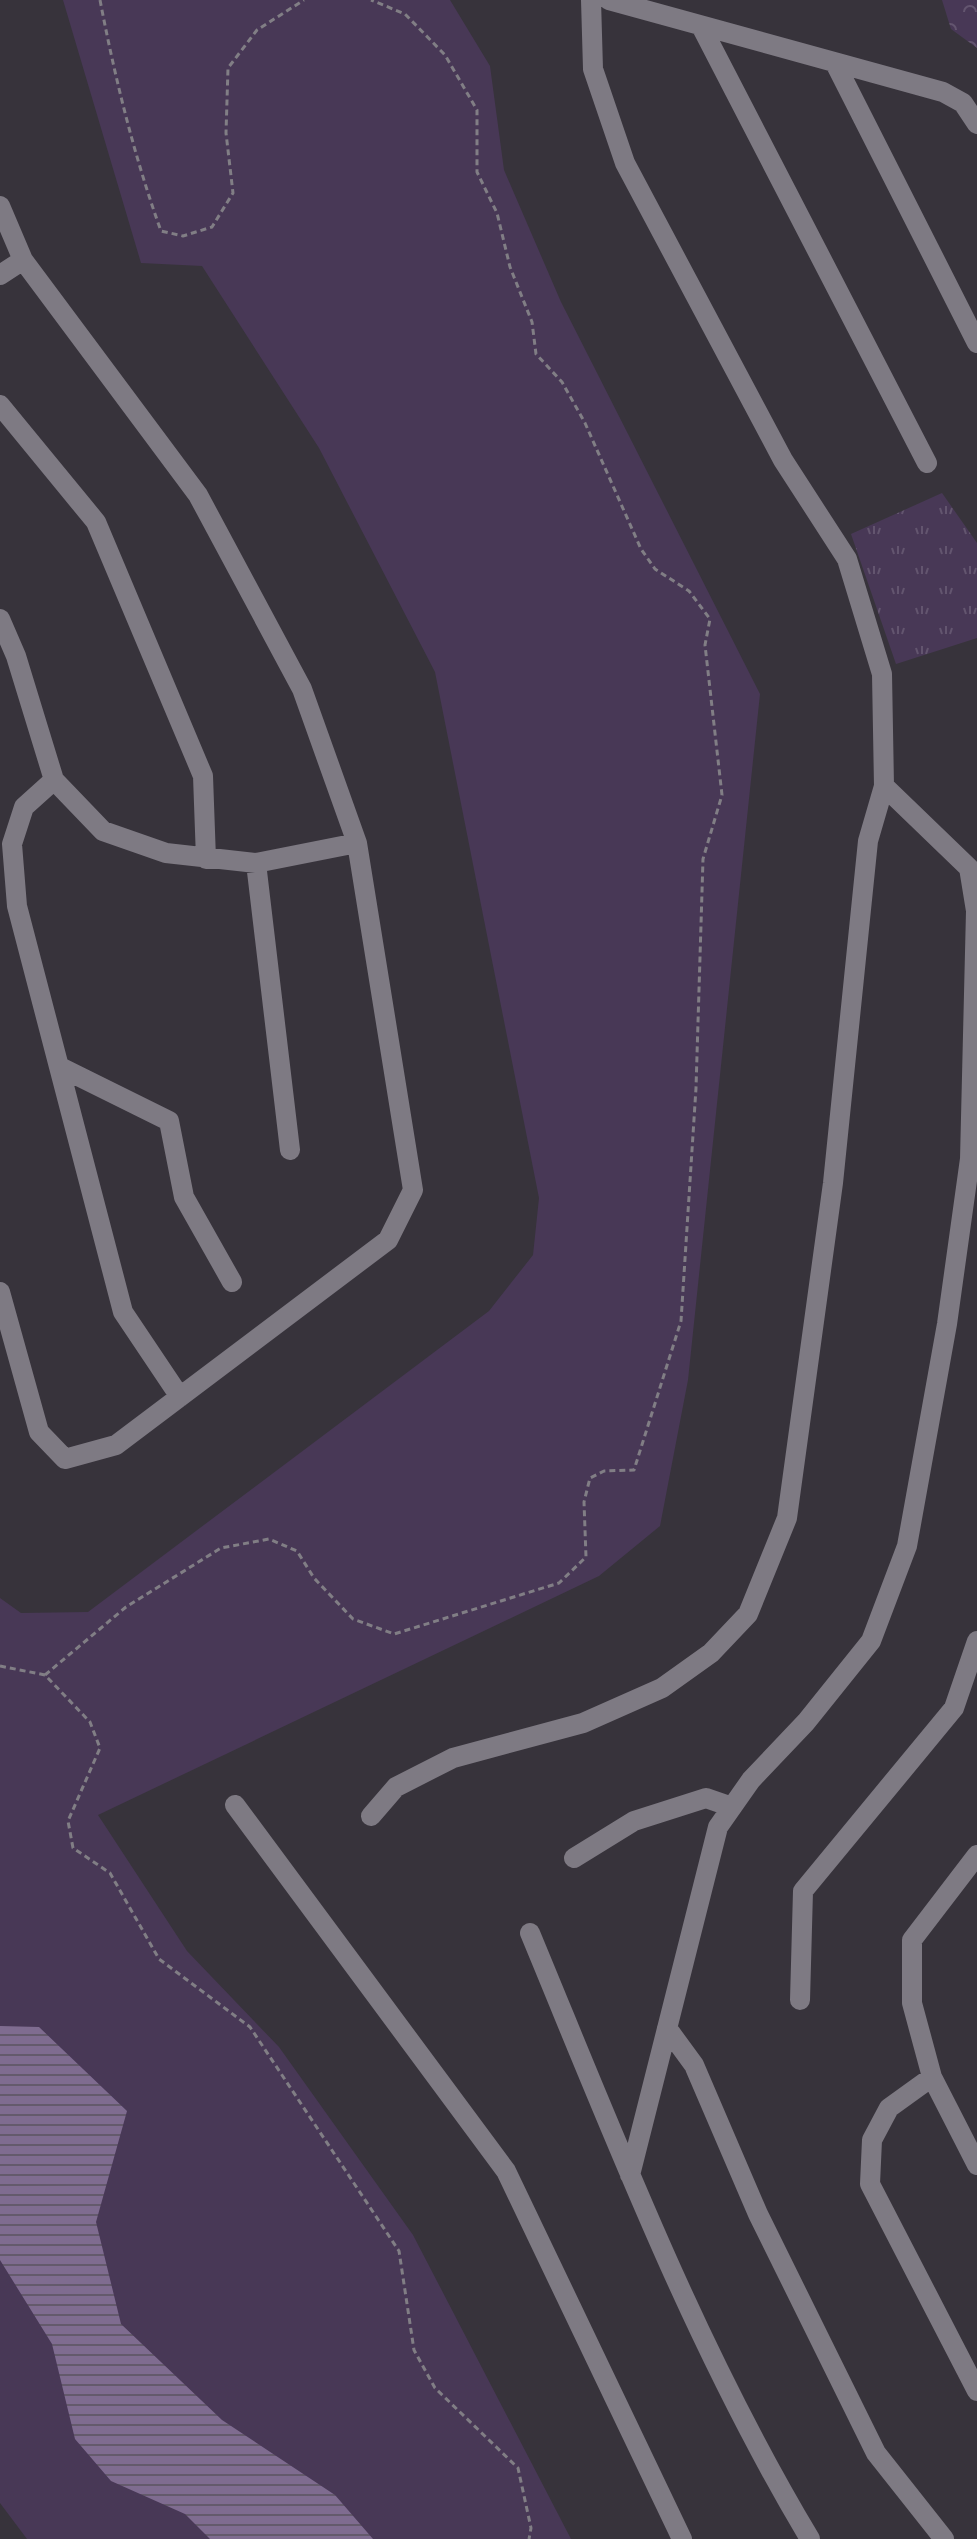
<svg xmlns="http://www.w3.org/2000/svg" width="977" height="2539" font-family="'Public Sans',sans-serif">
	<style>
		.grass { fill: #483856 }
		.forest { fill: url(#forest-crowns) }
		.park { fill: url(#park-tufts) }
		.water { fill: url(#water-rules) }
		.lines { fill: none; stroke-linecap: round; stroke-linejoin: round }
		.path { stroke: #817e85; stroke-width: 3; stroke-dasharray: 6 4; stroke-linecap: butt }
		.minor { stroke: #7e7a83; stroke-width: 20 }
	</style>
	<defs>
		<pattern id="forest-crowns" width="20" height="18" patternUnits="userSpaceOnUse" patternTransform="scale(2)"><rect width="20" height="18" fill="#483856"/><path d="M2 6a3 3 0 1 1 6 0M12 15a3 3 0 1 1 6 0" fill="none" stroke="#63556f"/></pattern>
		<pattern id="park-tufts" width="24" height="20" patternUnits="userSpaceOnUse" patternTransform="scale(2)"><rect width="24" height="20" fill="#483856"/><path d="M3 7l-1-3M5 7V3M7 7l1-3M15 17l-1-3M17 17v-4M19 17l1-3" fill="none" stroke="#63556f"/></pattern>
		<pattern id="water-rules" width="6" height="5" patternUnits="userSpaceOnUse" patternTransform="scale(2)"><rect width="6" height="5" fill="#7f6c90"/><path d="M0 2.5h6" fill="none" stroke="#645a6c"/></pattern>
	</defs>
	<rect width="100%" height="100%" fill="#37333b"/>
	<path class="grass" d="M63 0H450L490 66 504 170 561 302 760 694 688 1380 660 1526 599 1576 98 1815 187 1951 279 2047 413 2235 571 2539H27L0 2503V1598L21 1613 88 1612 489 1311 533 1255 539 1198 435 672 319 448 202 266 141 263Z"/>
	<path class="forest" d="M942 0H977V48L951 29Z"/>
	<path class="park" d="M942 493 977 543V638L896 664 851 534Z"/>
	<path class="water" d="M0 2026 39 2027 127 2111 96 2222 121 2324 222 2420 335 2495 373 2539H210L185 2514 111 2481 75 2439 52 2344 0 2260Z"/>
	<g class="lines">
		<path class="path" d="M100 0C115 78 134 156 161 231L183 236 212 227 233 193 226 133 228 68 257 30 304 0
			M0 1666 45 1675 90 1722 100 1748 68 1821 73 1848 110 1873 159 1959 250 2027 399 2251 414 2350 435 2388 518 2468 531 2528 529 2539
			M45 1675 126 1607 221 1548 269 1539 297 1551 314 1578 353 1619 394 1634 559 1583 586 1557 584 1502 590 1478 604 1471 634 1470 681 1321 696 1088 703 859 722 795 705 645 710 619 689 591 655 569 641 549 585 423 562 382 536 354 532 322 510 267 497 213 477 172V110L445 55 405 14 371 0"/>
		<path class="minor" d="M609 0 943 92 963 103 977 124
			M701 26 927 463
			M835 63 977 343
			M0 206 23 260 198 495 302 689 357 843 413 1190 388 1240 116 1445 65 1459 39 1432 0 1292
			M0 275 23 260
			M0 405 96 522 203 776 206 859
			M0 619 16 656 54 780 103 831 166 853 256 863 357 843
			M54 780 24 807 12 844 17 906 123 1312 180 1397
			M256 863 290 1150
			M60 1067 169 1121 184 1197 232 1282
			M235 1805 506 2171 682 2539
			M371 1816 396 1787 453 1758 583 1723 662 1688 711 1653 748 1614 787 1518 833 1183 868 841 884 786 882 674 847 559 783 460 625 163 593 69 591 0
			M977 1855 912 1940V2003L932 2077 977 2165
			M574 1858 634 1821 706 1798 732 1807
			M530 1933C615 2138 696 2349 810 2539
			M800 2000 803 1891 954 1708 977 1641
			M667 2028 694 2065 758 2214 876 2453 944 2539
			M932 2077 889 2108 872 2140 870 2184 977 2391
			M630 2175 718 1827 751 1780 806 1722 871 1641 907 1546 947 1324 970 1159 976 911 969 868 884 786"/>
	</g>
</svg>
